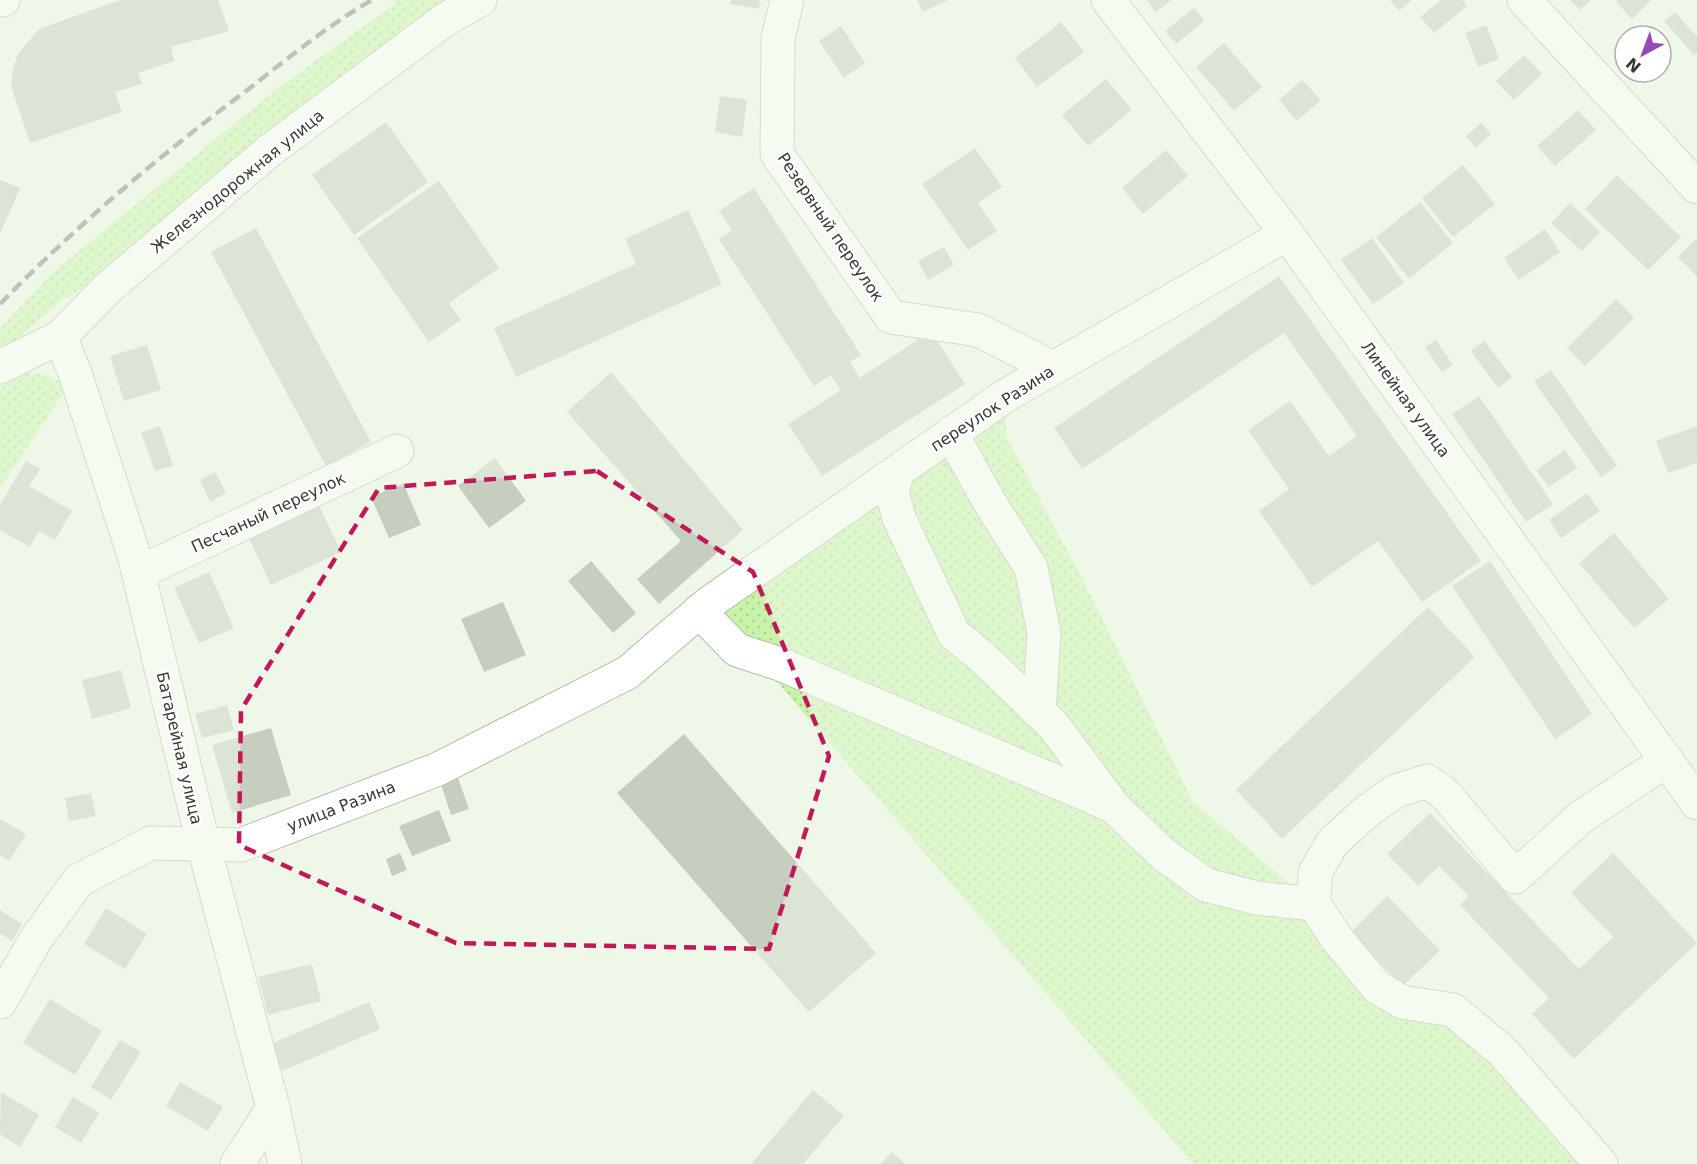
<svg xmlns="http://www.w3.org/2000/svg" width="1697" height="1164" font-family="'DejaVu Sans',sans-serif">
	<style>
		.grass { fill: url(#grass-dots) }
		.building { fill: #c5cebf }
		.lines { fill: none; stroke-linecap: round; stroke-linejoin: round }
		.minor-casing { stroke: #b3bbad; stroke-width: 35 }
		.minor { stroke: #fff; stroke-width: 33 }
		.rail { stroke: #7f857b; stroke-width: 4.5; stroke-dasharray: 12 6; stroke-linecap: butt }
		.marked { fill: none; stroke: #c2185b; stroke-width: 4.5; stroke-dasharray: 12 8; stroke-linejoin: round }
		.labels { text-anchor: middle; stroke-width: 4.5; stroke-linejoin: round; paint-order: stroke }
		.street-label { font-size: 16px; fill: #363a34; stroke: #fff }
	</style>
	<defs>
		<pattern id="grass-dots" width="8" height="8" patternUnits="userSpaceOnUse" patternTransform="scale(1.5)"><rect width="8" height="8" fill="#c9f3a9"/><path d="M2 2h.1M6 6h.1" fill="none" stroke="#add192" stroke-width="1.8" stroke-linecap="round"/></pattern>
	</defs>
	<rect width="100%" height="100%" fill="#eef7e8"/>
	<path class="grass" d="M394 0H460L367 57 92 283 62 300 0 355V328L52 273 278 88 396 3Z
		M24 372C42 373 53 376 68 386L0 488V390L8 381Z
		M1005 396 1006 437 1082 578 1193 802 1314 904 1377 987 1453 1010 1601 1164H1193L709 603Z"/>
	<path class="building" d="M120 0H218L229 31 171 47 174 61 138 73 142 84 115 92 122 112 30 143 11 86 13 69 18 54 39 29Z
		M731 0H760L759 9 730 4Z
		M917 0H948L923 12Z
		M1147 0H1172L1155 12Z
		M1390 0H1412L1399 11Z
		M1441 0H1462L1467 6 1434 33 1420 17Z
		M1570 0H1591L1580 10Z
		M1618 0H1651L1632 19 1616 2Z
		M1194 8 1204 21 1176 44 1165 31Z
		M1675 12 1697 37V53L1694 55 1664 21Z
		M1061 22 1084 52 1037 87 1015 58Z
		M1486 25 1499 59 1478 67 1465 33Z
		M841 26 865 63 844 78 819 41Z
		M1224 43 1262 87 1234 111 1196 67Z
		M1524 55 1542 74 1514 100 1496 81Z
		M1106 79 1132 110 1088 146 1062 115Z
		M1302 80 1321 100 1297 121 1279 100Z
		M720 96 747 100 742 137 715 132Z
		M1578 110 1596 130 1555 166 1537 146Z
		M386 122 428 182 354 235 312 175Z
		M1481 123 1491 134 1476 148 1466 136Z
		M975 148 1002 187 978 203 997 231 968 250 922 184Z
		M1166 150 1188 176 1143 214 1122 188Z
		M1463 165 1495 204 1453 237 1422 198Z
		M1617 175 1681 237 1648 270 1585 209Z
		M0 180 20 188 0 234Z
		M439 181 499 268 449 303 461 320 429 342 357 238Z
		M754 188 861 355 850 362 860 378 931 331 965 384 822 476 788 424 841 390 831 375 814 386 719 239 732 230 719 211Z
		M1420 202 1453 243 1409 279 1376 237Z
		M1570 203 1600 232 1582 251 1551 223Z
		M688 210 722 284 516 377 494 328 636 264 625 239Z
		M256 228 371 442 326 466 211 252Z
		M1545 229 1560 252 1519 280 1504 258Z
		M1372 238 1404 283 1373 304 1341 260Z
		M1697 238V277L1678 257Z
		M944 247 954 265 928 280 918 261Z
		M1279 276 1481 561 1422 602 1378 541 1312 587 1259 511 1289 489 1248 430 1290 401 1329 456 1357 436 1284 333 1082 469 1054 428Z
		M1616 299 1634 318 1585 366 1567 348Z
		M1436 340 1453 365 1442 372 1425 347Z
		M1484 341 1512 377 1498 388 1471 351Z
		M147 345 161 390 124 401 110 356Z
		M1551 370 1617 466 1601 477 1534 381Z
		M611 372 743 530 659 604 637 579 681 541 567 412Z
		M1479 396 1553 504 1526 522 1452 414Z
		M160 426 173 466 155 471 141 433Z
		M1697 426V463L1668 473 1656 441Z
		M1565 450 1577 468 1549 487 1536 470Z
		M495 458 526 501 489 528 458 486Z
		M26 461 40 469 29 486 72 511 55 540 39 531 30 547 0 530V505Z
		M215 472 226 493 210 502 200 480Z
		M403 483 421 525 389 538 371 497Z
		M1587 493 1600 511 1561 538 1549 520Z
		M315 497 341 552 271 585 245 530Z
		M1614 533 1669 599 1634 628 1579 563Z
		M591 561 636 613 613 633 568 581Z
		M1490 561 1592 714 1555 739 1452 586Z
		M209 572 234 628 199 643 174 588Z
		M503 602 526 655 484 672 461 619Z
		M1428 607 1475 657 1282 839 1236 790Z
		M121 670 131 708 92 719 82 680Z
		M227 705 234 730 202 738 195 714Z
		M271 728 291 795 232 813 212 745Z
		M684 734 876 953 809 1012 617 793Z
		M457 775 469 809 451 815 440 781Z
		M91 793 96 816 69 821 65 798Z
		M439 810 451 841 412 856 399 826Z
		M1430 813 1579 969 1613 937 1571 893 1613 853 1697 943 1574 1059 1532 1014 1549 998 1460 905 1469 896 1439 866 1418 886 1387 854Z
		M0 819 26 834 9 861 0 855Z
		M400 853 407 870 392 876 386 859Z
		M1387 896 1440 950 1403 986 1350 933Z
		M106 908 147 934 125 969 84 944Z
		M0 910 22 924 12 941 0 933Z
		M312 964 321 1001 268 1015 258 977Z
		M50 999 102 1031 75 1075 23 1043Z
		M369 1002 380 1029 282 1071 271 1044Z
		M120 1040 141 1052 111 1100 91 1087Z
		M180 1082 223 1107 208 1131 166 1106Z
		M813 1090 844 1116 803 1164H751Z
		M1 1092 39 1115 20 1147 0 1134Z
		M73 1097 99 1113 81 1143 55 1127Z
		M891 1152 906 1164H881Z"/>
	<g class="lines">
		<defs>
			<path id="minor" d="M0 0H3
				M787 0 778 39 777 154 891 317 978 330 1053 368
				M1108 0 1287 234 1697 803
				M1524 0 1697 187
				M60 337 75 373 134 555 203 843 273 1108 285 1164
				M0 367 60 337 108 288 269 151 446 19 480 0
				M951 433 990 503 1031 568 1044 633 1039 712
				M898 471 892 492 899 518 954 634 981 656 1054 726 1114 807 1163 854 1206 885 1257 898 1314 904
				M138 573 397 451
				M699 611 737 650 780 664 1113 806
				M0 1002 36 939 79 880 151 843 241 845 438 769 627 673 709 603 1005 396 1287 234
				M237 1164 273 1108
				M1601 1164 1502 1051 1453 1010 1402 1002 1377 987 1337 939 1314 904 1315 873 1332 843 1366 812 1396 791 1427 781 1445 794 1515 877 1581 817 1667 760"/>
		</defs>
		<use href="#minor" class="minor-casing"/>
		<use href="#minor" class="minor"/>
		<path class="rail" d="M0 304C76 226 159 156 246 91 287 59 327 26 372 0"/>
	</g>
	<path d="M0 0H1697V1164H0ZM597 471 753 572 829 756 769 949 456 943 239 845 241 710 379 488Z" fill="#eef7e8" fill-opacity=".55" fill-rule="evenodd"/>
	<path class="marked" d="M597 471 753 572 829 756 769 949 456 943 239 845 241 710 379 488Z"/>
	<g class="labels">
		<g class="street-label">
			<text transform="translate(237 181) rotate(-39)" y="6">Железнодорожная улица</text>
			<text transform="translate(831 227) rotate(56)" y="6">Резервный переулок</text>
			<text transform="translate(1406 399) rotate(54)" y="6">Линейная улица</text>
			<text transform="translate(992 408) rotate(-33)" y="6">переулок Разина</text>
			<text transform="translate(268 512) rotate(-25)" y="6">Песчаный переулок</text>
			<text transform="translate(180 748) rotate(77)" y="6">Батарейная улица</text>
			<text transform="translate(341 806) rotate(-21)" y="6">улица Разина</text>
		</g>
	</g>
	<g transform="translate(1643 54) rotate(221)"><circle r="28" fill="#ffffff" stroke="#afb0ae" stroke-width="1.5"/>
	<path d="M0-4.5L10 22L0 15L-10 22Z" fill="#9449bb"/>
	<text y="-9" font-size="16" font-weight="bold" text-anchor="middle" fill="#363a34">N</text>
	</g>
</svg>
